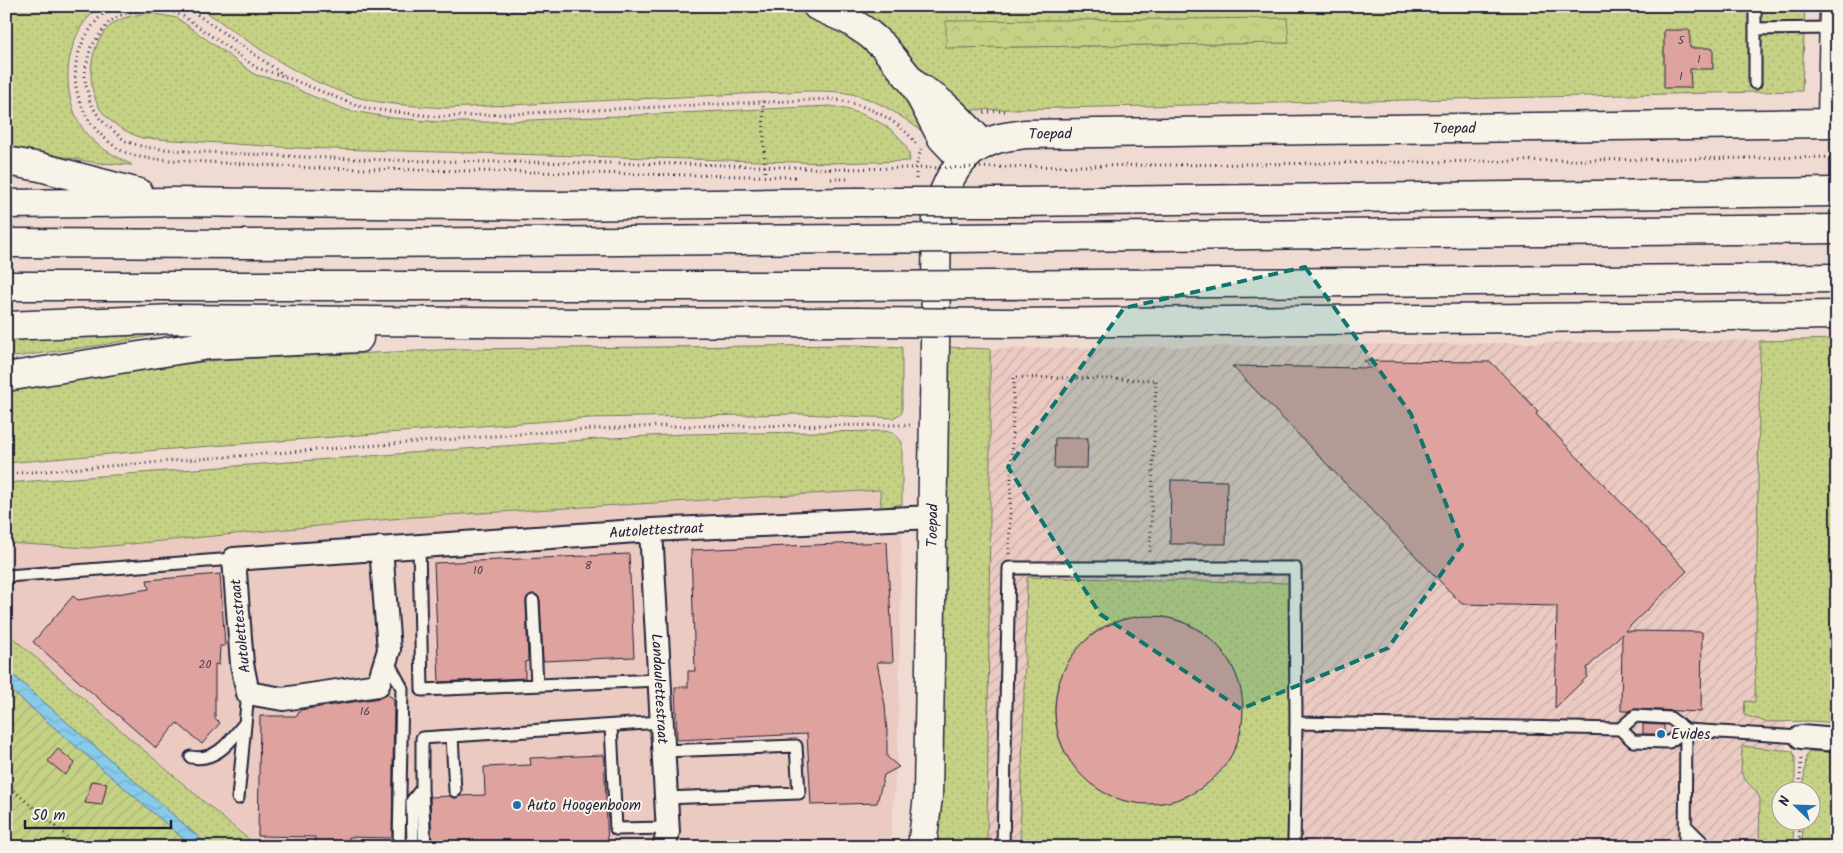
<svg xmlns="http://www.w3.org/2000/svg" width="1843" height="853" font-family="Kalam,sans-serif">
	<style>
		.built { fill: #ebcac2 }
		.industrial { fill: url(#industrial-furrows) }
		.grass { fill: url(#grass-dots); stroke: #747a60; fill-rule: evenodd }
		.forest { fill: url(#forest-crowns); stroke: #747a60 }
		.garden { fill: url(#garden-furrows); stroke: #747a60 }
		.water { fill: url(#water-waves); stroke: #5f87a3 }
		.building { fill: #dea39e; stroke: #22223b }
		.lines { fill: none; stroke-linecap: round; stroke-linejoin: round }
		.service-casing { stroke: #22223b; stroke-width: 15 }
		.minor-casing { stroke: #22223b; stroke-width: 26 }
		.tertiary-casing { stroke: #22223b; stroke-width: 31 }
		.motorway-casing { stroke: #22223b; stroke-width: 31 }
		.path { stroke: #22223b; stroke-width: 3; stroke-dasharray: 1 4; stroke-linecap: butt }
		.service { stroke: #f7f3e8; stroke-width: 11 }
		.minor { stroke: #f7f3e8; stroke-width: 22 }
		.tertiary { stroke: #f7f3e8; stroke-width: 28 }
		.motorway { stroke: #f7f3e8; stroke-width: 28 }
		.motorway-bridge-casing { stroke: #22223b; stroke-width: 31; stroke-linecap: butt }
		.path-bridge { stroke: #22223b; stroke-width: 3; stroke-dasharray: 1 4; stroke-linecap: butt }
		.motorway-bridge { stroke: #f7f3e8; stroke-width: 28 }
		.marked { fill: #0f766e; fill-opacity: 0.2; stroke: #0f766e; stroke-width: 4; stroke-dasharray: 10 6; stroke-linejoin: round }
		.poi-dot { fill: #1f6fb2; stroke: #f7f3e8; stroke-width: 2 }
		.labels { text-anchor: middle; stroke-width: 4; stroke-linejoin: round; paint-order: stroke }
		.number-label { font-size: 12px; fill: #514254 }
		.street-label { font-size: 15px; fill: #22223b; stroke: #f7f3e8 }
		.poi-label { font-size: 15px; fill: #22223b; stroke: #f7f3e8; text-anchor: start }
	</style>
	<defs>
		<pattern id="industrial-furrows" width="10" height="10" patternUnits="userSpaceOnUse" patternTransform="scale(1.25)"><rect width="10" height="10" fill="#ebcac2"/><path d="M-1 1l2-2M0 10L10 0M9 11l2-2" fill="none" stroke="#c9ada8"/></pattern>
		<pattern id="grass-dots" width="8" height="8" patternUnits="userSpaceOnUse" patternTransform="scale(1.25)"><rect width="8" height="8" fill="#c5d184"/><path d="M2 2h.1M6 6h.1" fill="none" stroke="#a9b373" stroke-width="1.8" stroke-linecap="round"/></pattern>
		<pattern id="forest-crowns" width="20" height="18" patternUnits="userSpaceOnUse" patternTransform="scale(1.25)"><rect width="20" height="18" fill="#c5d184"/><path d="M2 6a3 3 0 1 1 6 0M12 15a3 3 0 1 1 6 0" fill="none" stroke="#a9b373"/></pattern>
		<pattern id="garden-furrows" width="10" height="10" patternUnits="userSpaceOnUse" patternTransform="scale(1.25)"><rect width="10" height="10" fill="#c5d184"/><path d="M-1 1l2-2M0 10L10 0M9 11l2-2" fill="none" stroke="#a9b373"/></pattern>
		<pattern id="water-waves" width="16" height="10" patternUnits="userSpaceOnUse" patternTransform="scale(1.25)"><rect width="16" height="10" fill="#88cae9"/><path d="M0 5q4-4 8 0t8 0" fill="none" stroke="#75adc9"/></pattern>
	</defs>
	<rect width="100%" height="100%" fill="#f0dbd2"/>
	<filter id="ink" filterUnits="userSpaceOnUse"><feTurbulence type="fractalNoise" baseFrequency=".02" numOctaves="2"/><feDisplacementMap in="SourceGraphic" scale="10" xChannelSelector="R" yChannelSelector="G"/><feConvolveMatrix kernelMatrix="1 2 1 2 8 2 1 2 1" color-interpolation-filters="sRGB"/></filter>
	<g filter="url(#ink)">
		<path class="built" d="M880 490 881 508 902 504 898 744 890 847H259L6 632V543L89 548 412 517Z"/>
		<path class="industrial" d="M1775 340 1793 350 1785 790H1780V820L1783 847H987L990 504V349Z"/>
		<path class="grass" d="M6 6H99C93 13 86 19 81 27 63 59 63 101 85 132 96 147 116 156 132 165L97 163 6 146Z
			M198 6H466C558 22 653 4 746 9 766 10 790 9 810 15 829 21 854 34 869 48 895 72 910 104 927 135 900 115 873 95 838 92 828 91 817 91 807 91L447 108C418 106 384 105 356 97 297 79 248 41 198 6Z
			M847 6H1805L1802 91 972 110C943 105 917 58 895 40 880 28 862 17 847 6ZM947 21 1289 43 947 48Z
			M151 13 177 18 256 75 282 81 305 93 347 110 393 118 440 122H489L829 106C856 109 909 128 910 161L830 163 296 148 142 138C126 132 108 123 99 107 85 83 89 40 114 23 125 16 138 14 151 13Z
			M155 335 102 345 6 358V339Z
			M1837 339V723L1812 721 1766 722 1744 715 1745 701 1755 702 1760 341Z
			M856 345 902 347V413L893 418 801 414 590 418 158 450 6 463V392L139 370 219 360 460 349Z
			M944 347 990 349V504L987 847H935Z
			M885 431 894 433 902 442V504L881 508 880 490 412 517 89 548 6 543V483L612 438 685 434Z
			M1027 577 1290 583V708L1287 847H1020ZM1160 616C1169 618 1180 620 1189 624 1264 661 1259 771 1179 798 1158 805 1137 805 1116 797 1093 788 1079 776 1066 754 1042 709 1059 656 1101 628 1119 617 1140 617 1160 616Z
			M6 632 229 823 258 847H210L6 669Z
			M1742 746 1793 751 1795 758V790H1780V820L1794 821 1793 847H1759L1760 799 1756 791 1746 781 1741 773Z
			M1809 751 1837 753V847H1802L1803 821 1810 820V790H1803L1806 757Z"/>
		<path class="forest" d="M1287 18 1289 43 946 48V21Z"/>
		<path class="garden" d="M6 686 193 847H6Z"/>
		<path class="water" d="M6 669 210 847H193L6 686Z"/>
		<path class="building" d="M1664 30H1690V48H1713V69H1690L1691 88H1664Z
			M1364 361 1491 362 1538 411 1536 414 1687 571 1625 631 1702 632 1701 712 1635 709 1629 711H1621L1622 634 1587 668V677L1555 708 1557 606 1462 604 1232 366 1371 368Z
			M1055 438H1088L1087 468H1054Z
			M1171 480 1227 481 1226 544H1170Z
			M887 542 893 662H877L885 705 887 732V757L899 767 884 775 877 803 811 805 807 734 677 740 675 687H688V671H695L691 550Z
			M629 554 634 657 543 661 540 601 537 595 532 594 527 597 526 601 528 661 525 662V678L439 682 434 563Z
			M220 574 225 646H220L219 665 215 664V718L220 723 202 744 177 723 156 748 33 642 73 596 78 600 149 589 147 580Z
			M1055 710a94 94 0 1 1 188 0a94 94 0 1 1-188 0Z
			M387 694 394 699 392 838 349 837V847H315V837L258 836 260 716H297L300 710 380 698Z
			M1643 724 1664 725V734H1643Z
			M58 749 75 763 65 775 48 761Z
			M604 755 608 847H432L430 797 450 796 455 798 460 796 485 795 484 767 531 765 530 758Z
			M91 781 107 783 102 805 85 803Z"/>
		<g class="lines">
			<defs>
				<path id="service" d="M1755 6V83
					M1755 29 1833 28
					M419 545 422 690 659 680
					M7 576 234 559
					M533 601 537 685
					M387 660 402 688 399 847
					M1296 723 1620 729 1633 741 1669 742 1686 730
					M611 726 616 829 667 828
					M1620 729 1635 716 1670 718 1686 730 1801 737
					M452 736 455 791
					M663 751 796 746 799 793 665 798
					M191 757C217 762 231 740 245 723
					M238 798 248 693
					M1685 825 1707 847
					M413 847 412 801 422 788
					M425 847 422 788V738L661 722
					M1003 847 1009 568H1295L1296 723 1294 847
					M1685 847 1686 730"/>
				<g id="minor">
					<path id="s1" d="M651 530 668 832 664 847"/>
					<path id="s2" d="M381 548 389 650 378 685 283 699 248 693 242 664 234 559 651 530 933 517"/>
					<path d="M1801 737 1837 740"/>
				</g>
				<g id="tertiary">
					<path d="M817 6 850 21 868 33 883 46 914 84 942 138 963 160"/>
					<path d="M920 88C945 103 964 123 983 145"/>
					<path id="s3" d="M922 847 928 796 937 217C943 184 960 151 994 140 1004 136 1015 136 1025 134L1832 123 1834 6"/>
				</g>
				<path id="motorway" d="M6 161 40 167 139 193
					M6 204 172 202 559 206 855 202
					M6 243 252 244 855 239
					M6 286H856
					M6 326 175 319 577 323 856 322
					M6 377 209 345 359 338"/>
			</defs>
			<use href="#service" class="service-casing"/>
			<use href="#minor" class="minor-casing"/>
			<use href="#tertiary" class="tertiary-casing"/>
			<use href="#motorway" class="motorway-casing"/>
			<path class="path" d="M115 6C102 12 93 24 86 36 65 72 76 115 108 141 114 146 120 151 127 153 136 157 145 158 153 159L316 168 797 177
				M185 6 284 75
				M763 101 765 176
				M984 112 1008 111
				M830 169C643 159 455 166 268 155 227 153 185 152 144 147L125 141 100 119 90 102 85 81V70L91 47 109 22 123 14 145 8H161L183 16 257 68 286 77 355 105 370 109 440 117 831 99C863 103 898 118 917 145
				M916 179V167L921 149
				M6 474 572 430 663 426 910 425
				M1009 554 1014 377 1156 380 1150 555
				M6 784 79 847
				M1800 790 1801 756
				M1799 847 1800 820"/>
			<use href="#service" class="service"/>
			<use href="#minor" class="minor"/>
			<use href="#tertiary" class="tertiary"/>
			<use href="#motorway" class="motorway"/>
			<defs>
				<path id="motorway-bridge" d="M855 202H1016L1837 192
					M855 239 1837 229
					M856 286 1837 278
					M856 322 1011 323 1837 315"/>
			</defs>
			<use href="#motorway-bridge" class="motorway-bridge-casing"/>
			<path class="path-bridge" d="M830 169 1837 157
				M831 179H848"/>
			<use href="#motorway-bridge" class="motorway-bridge"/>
		</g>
	</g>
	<path class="marked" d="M1305 267 1411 414 1462 545 1388 648 1241 709 1100 614 1008 467 1124 308Z"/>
	<g class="poi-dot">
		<circle cx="1661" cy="734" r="5"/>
		<circle cx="517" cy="805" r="5"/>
	</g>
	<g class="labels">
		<g class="number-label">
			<text x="1681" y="44">5</text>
			<text x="1699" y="63">1</text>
			<text x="1681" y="80">1</text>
			<text x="588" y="569">8</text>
			<text x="478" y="574">10</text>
			<text x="205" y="668">20</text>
			<text x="365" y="715">16</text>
		</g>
		<g class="street-label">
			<text dy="5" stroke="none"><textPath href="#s3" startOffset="1192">Toepad</textPath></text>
			<text dy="5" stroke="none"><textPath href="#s3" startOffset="788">Toepad</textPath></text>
			<text dy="5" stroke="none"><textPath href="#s3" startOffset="322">Toepad</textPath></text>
			<text dy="5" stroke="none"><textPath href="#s2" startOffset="829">Autolettestraat</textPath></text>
			<text transform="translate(240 626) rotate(-96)" y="5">Autolettestraat</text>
			<text dy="5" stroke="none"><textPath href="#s1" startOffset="159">Landaulettestraat</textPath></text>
		</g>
		<g class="poi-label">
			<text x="1671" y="739">Evides</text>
			<text x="527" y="810">Auto Hoogenboom</text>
		</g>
	</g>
	<rect width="1843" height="853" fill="none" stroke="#f7f3e8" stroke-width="25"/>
	<rect x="12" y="12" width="1818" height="828" fill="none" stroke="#22223b" stroke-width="2" filter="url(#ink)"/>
	<g transform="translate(1796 806) rotate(293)"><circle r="24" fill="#f7f3e8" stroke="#a29fa3"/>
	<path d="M0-4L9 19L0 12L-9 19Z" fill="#1f6fb2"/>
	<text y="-8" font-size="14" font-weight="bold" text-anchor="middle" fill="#22223b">N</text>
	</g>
	<path d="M25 820v8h146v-8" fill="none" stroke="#22223b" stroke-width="2.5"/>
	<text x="32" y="820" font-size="15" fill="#22223b" stroke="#f7f3e8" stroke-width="4" paint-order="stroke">50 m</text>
</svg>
